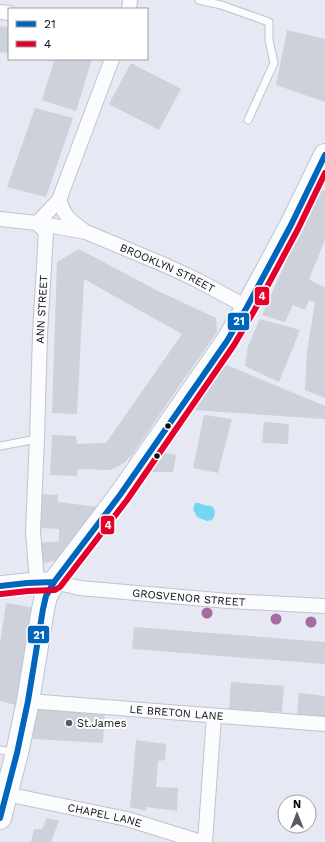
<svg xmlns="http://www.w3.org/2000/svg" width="325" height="842" font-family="'Work Sans',sans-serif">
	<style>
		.water { fill: #75d6f2 }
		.building { fill: #cdd1d9 }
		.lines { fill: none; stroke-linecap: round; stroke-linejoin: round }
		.service-casing { stroke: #c1c3cc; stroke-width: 9 }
		.minor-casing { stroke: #c1c3cc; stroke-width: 16 }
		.secondary-casing { stroke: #c1c3cc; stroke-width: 21 }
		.primary-casing { stroke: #c1c3cc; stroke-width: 24 }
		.service { stroke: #fbfcfd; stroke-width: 7 }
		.minor { stroke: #fbfcfd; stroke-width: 14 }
		.secondary { stroke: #fbfcfd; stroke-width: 19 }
		.primary { stroke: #fbfcfd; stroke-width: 22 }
		.bus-1-casing { stroke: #fff; stroke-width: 9 }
		.bus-2-casing { stroke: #fff; stroke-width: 9 }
		.bus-1 { stroke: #0065bd; stroke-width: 6 }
		.bus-2 { stroke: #e4002b; stroke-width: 6 }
		.tree { fill: #a36da0 }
		.bus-dot { fill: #0c0d14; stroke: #fff; stroke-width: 1.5 }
		.poi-dot { fill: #585a62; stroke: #fff; stroke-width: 1.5 }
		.labels { text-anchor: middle; stroke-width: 4; stroke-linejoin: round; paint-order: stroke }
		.street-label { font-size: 11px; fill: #0c0d14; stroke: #fff }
		.poi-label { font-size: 11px; fill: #0c0d14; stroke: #fff; text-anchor: start }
		.line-badge { stroke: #fff; stroke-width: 1.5 }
		.badge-label { font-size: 11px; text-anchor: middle; font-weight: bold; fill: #fff }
	</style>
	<rect width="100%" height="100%" fill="#e6e8f3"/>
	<path class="water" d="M195 503C199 502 200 504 204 505 206 506 209 505 211 506 217 509 215 516 212 520L207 521 197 517 193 509Z"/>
	<path class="building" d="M0 26 9 27V53L0 52Z
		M287 30 325 39V102L276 85Z
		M47 59H92L76 111 42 100 54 61 47 60Z
		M131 63 181 89 159 130 109 104Z
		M35 108 73 118 46 197 7 187Z
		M319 188 325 191V240L309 279 315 283 325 287V398L305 390 307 351 315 303 309 300 305 310 293 305 285 322 262 315Z
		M79 249 158 291 216 318 217 332 168 402 133 454 124 463 111 470 78 469 77 476 50 475 52 435 76 436 77 444 106 443 182 334 84 279 77 414 52 413 57 262Z
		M260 319 300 330 279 382 245 366 248 346Z
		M224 364 325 406V419L193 410Z
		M204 415 232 419 218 473 193 468Z
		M264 422 289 424 288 444 262 443Z
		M161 452 176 455 173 472H147Z
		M41 494 58 495V509L59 502 97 507 62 559 45 563 41 560 39 543 59 541V529L38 528Z
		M6 603 35 608 16 705 0 701V644Z
		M134 627 325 642V664L132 649Z
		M231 682 284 686 282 712 229 709Z
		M299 693 325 696V718L297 715Z
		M34 704 105 708 103 743 33 739Z
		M136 740 166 744 165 760 158 761 156 787 178 788 177 811 146 807V811L130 807Z
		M47 818 59 821 51 842H31L34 829H42Z"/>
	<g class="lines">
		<defs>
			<path id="service" d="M199 0 221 5 269 22V40L274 63 248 120
				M0 446 37 439
				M0 750 16 753"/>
			<g id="minor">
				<path d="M129 9 130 0"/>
				<path d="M0 12 9 13"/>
				<path d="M59 200C66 218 68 219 83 230"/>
				<path id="s1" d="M0 219 37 223 86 232 167 266 195 279 247 307"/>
				<path d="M37 223 59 200 112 59"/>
				<path id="s2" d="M37 582 33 531 37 439 40 334 46 232 37 223"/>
				<path id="s3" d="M54 582 80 588 228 601 325 606"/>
				<path id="s4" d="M28 701 325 724"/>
				<path id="s5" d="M6 794 127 819 201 842"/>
				<path d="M205 842 214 716"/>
			</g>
			<path id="secondary" d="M0 586C18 583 36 582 54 582"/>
			<path id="primary" d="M0 818 17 753 28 701 43 609 46 596 54 582 120 495 227 341 247 307 291 225 325 155"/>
		</defs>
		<use href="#service" class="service-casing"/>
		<use href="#minor" class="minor-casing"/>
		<use href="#secondary" class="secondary-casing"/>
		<use href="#primary" class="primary-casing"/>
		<use href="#service" class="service"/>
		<use href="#minor" class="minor"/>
		<use href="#secondary" class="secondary"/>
		<use href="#primary" class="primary"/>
		<defs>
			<path id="bus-1" d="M0 586 27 583 54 582
				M0 818 17 753 28 701 43 609 46 596 54 582 120 495 227 341 247 307 291 225 325 155"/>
			<path id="bus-2" d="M1 594 28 591 55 590 60 587 127 500 234 345 254 311 298 229 325 173"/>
		</defs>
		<use href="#bus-1" class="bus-1-casing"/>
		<use href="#bus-2" class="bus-2-casing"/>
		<use href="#bus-1" class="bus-1"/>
		<use href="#bus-2" class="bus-2"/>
	</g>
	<g class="tree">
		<circle cx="207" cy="613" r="5.5"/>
		<circle cx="276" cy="619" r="5.5"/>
		<circle cx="311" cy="622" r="5.5"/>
	</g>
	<g class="bus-dot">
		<circle cx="168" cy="426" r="3.5"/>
		<circle cx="157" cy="456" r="3.5"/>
	</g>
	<circle class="poi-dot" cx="69" cy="723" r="4"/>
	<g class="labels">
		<g class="street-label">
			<text dy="4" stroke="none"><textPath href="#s1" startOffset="176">BROOKLYN STREET</textPath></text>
			<text dy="4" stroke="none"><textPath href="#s2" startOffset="273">ANN STREET</textPath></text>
			<text dy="4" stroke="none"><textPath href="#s3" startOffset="136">GROSVENOR STREET</textPath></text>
			<text dy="4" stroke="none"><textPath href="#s4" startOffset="149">LE BRETON LANE</textPath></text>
			<text dy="4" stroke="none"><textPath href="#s5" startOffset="101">CHAPEL LANE</textPath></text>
		</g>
		<g class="poi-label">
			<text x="77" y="727">St.James</text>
		</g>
	</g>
	<g class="line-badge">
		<rect x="254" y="286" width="16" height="20" rx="4" fill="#e4002b"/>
		<rect x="227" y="312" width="23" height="19" rx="4" fill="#0065bd"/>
		<rect x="100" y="515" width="15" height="20" rx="4" fill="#e4002b"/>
		<rect x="27" y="625" width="23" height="19" rx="4" fill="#0065bd"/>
	</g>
	<g class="badge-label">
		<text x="262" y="300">4</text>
		<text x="239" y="325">21</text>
		<text x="108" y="529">4</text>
		<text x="39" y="639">21</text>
	</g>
	<rect x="8" y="8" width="140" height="52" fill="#ffffff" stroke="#9e9ea1"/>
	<rect x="16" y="21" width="20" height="6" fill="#0065bd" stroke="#9e9ea1"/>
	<text x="44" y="28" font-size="12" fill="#0c0d14">21</text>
	<rect x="16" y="41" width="20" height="6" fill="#e4002b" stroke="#9e9ea1"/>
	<text x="44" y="48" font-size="12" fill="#0c0d14">4</text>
	<g transform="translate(297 814)"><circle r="19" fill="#ffffff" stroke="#9e9ea1"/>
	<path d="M0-3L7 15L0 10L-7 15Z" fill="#585a62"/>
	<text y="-6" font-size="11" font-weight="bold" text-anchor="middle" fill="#0c0d14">N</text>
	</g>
</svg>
